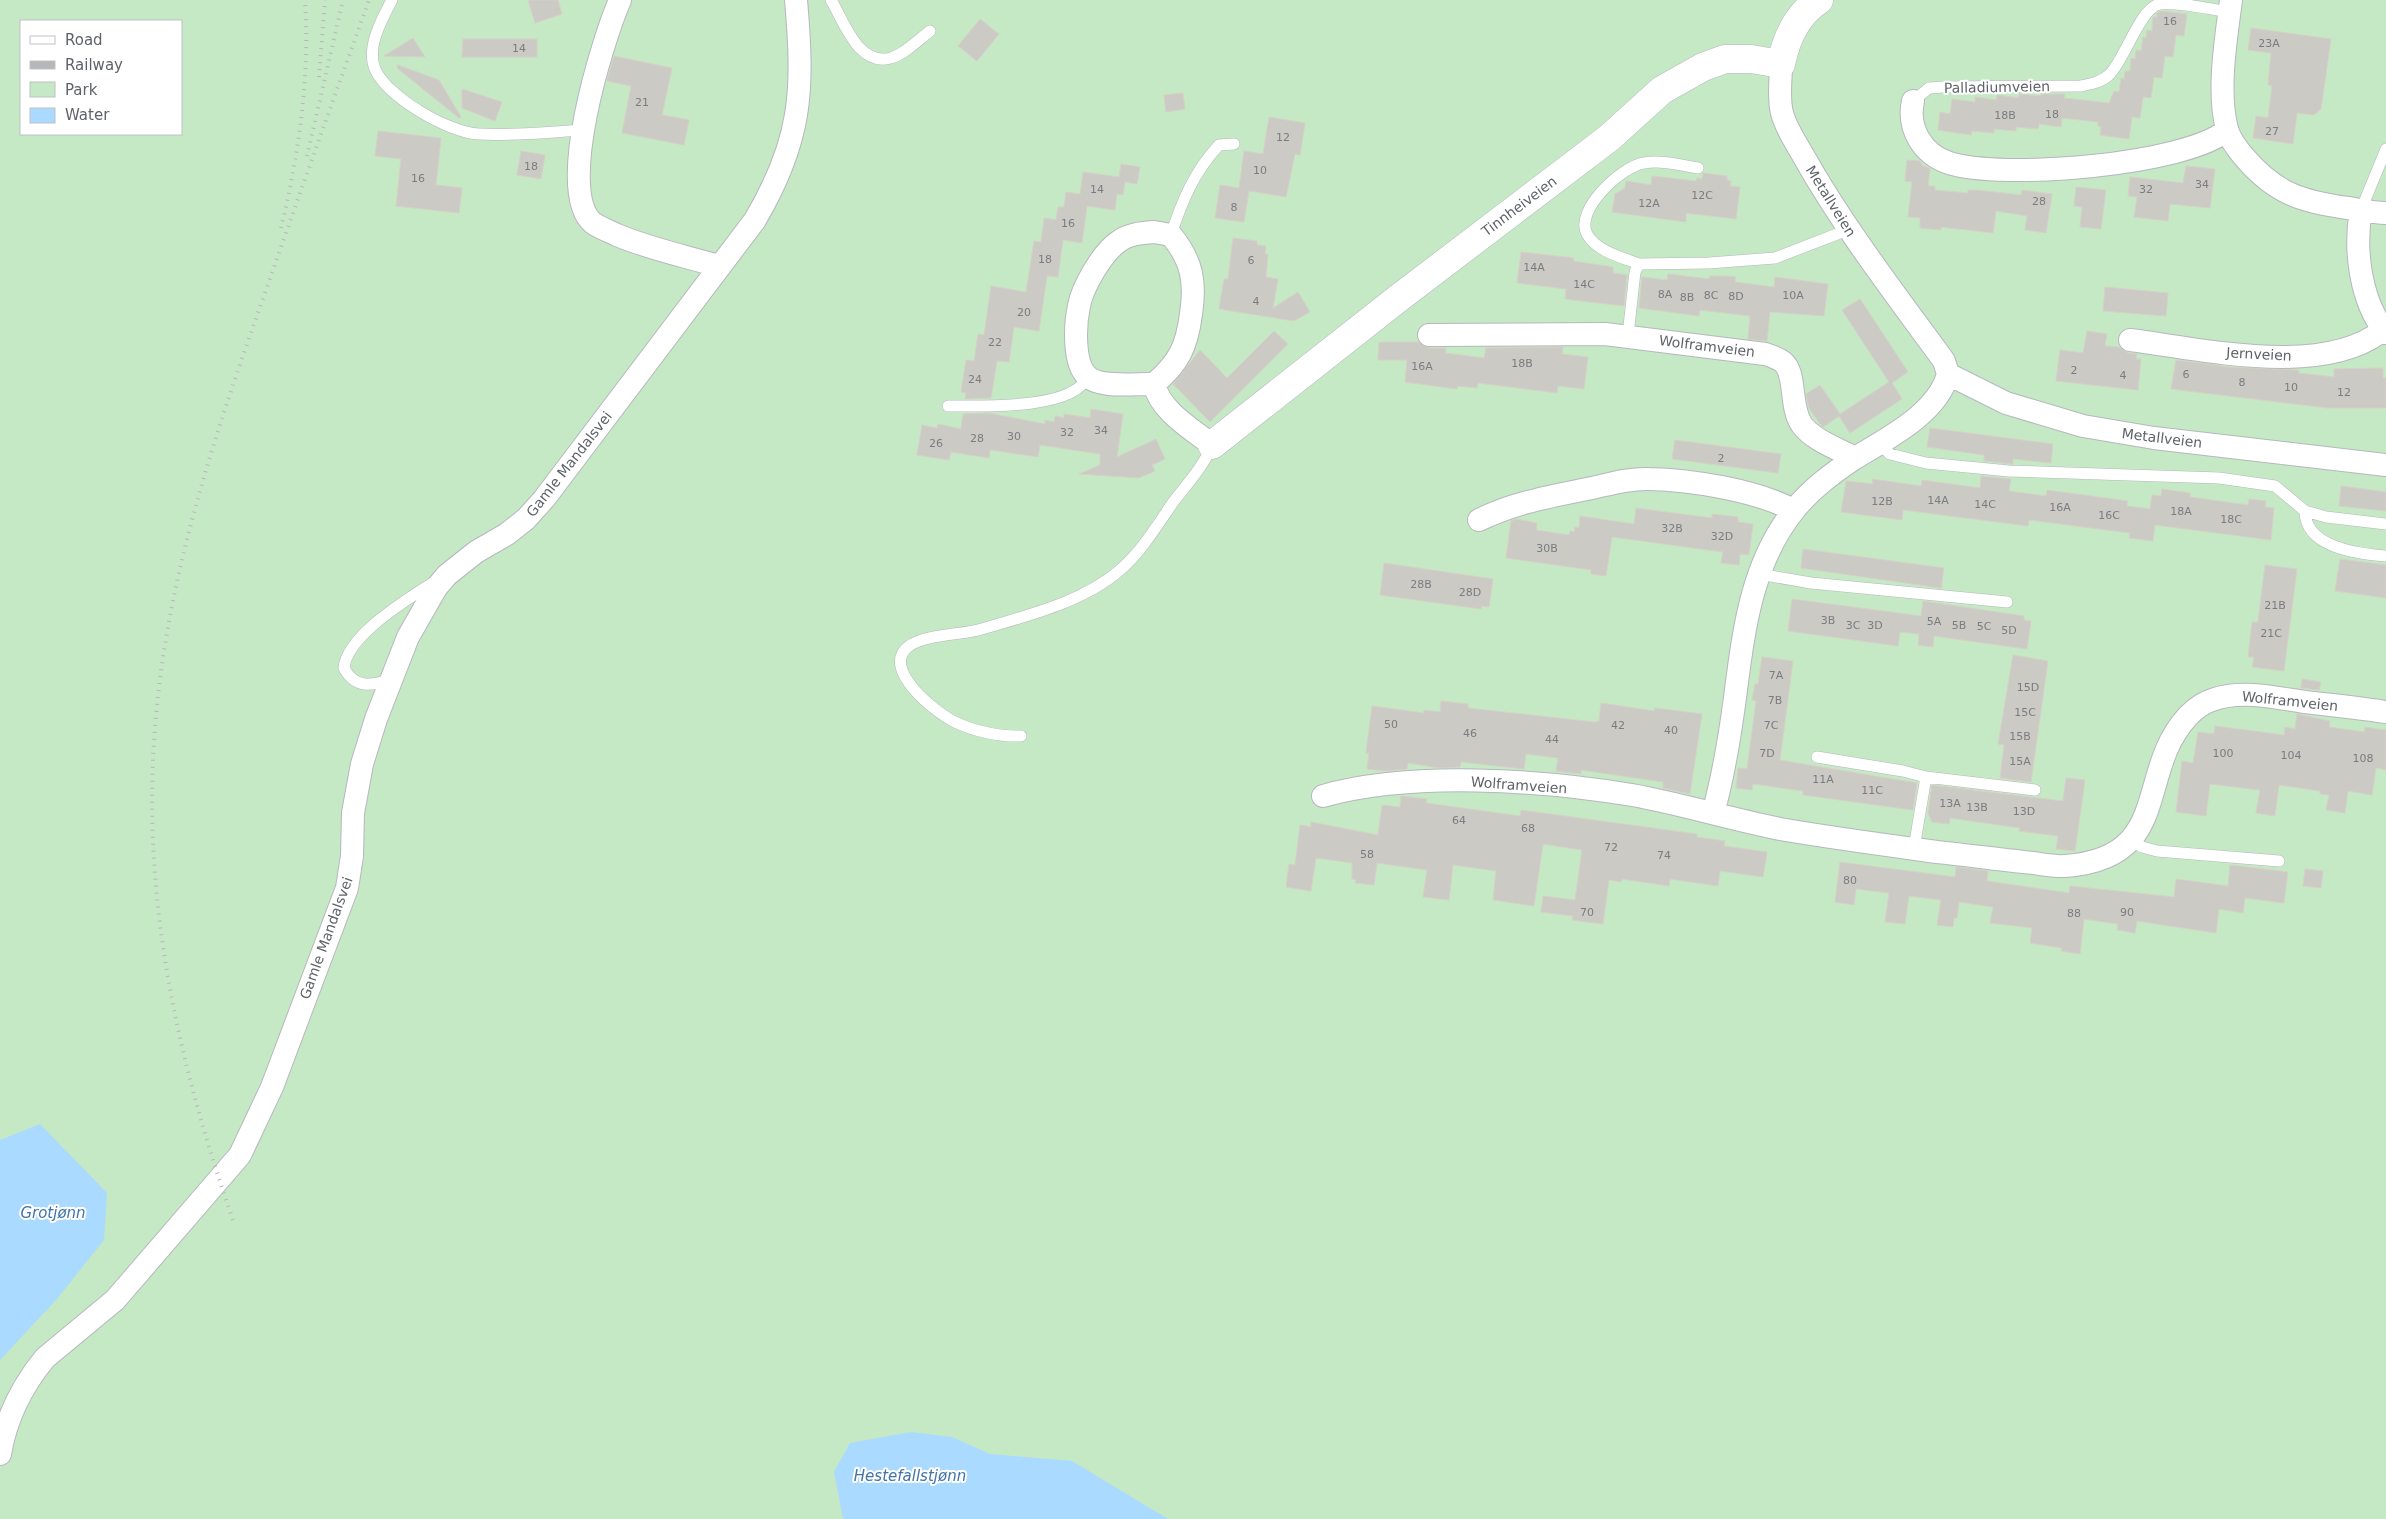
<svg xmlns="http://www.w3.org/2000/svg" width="2386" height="1519" font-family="'DejaVu Sans',sans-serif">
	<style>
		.green { fill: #c5e8c5; fill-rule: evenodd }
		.water { fill: #aadaff }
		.building { fill: #cccac5; stroke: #d6d1c6 }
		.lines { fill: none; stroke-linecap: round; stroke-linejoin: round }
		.lane-casing { stroke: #b5b8bc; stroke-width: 12 }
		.street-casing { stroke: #b5b8bc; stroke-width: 24 }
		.secondary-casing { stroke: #b6babf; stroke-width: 29 }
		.lane { stroke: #fff; stroke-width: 11 }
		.street { stroke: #fff; stroke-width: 22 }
		.secondary { stroke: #fff; stroke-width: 28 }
		.rail { stroke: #b6b7b8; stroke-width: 4; stroke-dasharray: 1 6; stroke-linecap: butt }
		.labels { text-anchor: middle; stroke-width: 4; stroke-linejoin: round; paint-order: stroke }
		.number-label { font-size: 11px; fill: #7a7d7f }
		.street-label { font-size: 14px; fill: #5f6368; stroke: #fff }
		.water-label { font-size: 15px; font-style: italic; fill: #4174aa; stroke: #fff }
	</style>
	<rect width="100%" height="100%" fill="#f1efe8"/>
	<path class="green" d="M0 0H2386V1519H0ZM21 21H181V134H21Z"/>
	<path class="water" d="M40 1124 107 1193 104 1240 56 1300 0 1360V1140Z
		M911 1432 952 1437 990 1454 1072 1461 1168 1519H843L834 1472 850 1443Z"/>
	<path class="building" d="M528 0H558L562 14 535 23Z
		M2162 11 2187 14 2184 36 2176 35 2173 57 2165 56 2162 78 2154 77 2151 98 2143 97 2140 118 2132 117 2129 139 2100 135 2101 127 2098 126V122L2062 118 2061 127 2039 124 2038 129 2016 127V131L1994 129V133L1972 131 1971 135 1938 130 1940 112 1950 114 1952 99 1975 102V97L1996 100 1997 95 2019 98V94L2041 96V94H2065L2064 98 2109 103 2114 91 2119 92 2121 78 2124 79 2125 71H2130L2131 58 2135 59 2136 50 2141 51 2143 37 2146 38 2147 30 2152 31 2153 17H2157V13Z
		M980 19 999 34 977 61 958 46Z
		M2251 28 2331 39 2321 109 2314 115 2297 113 2293 144 2253 138 2256 116 2268 118 2272 86 2268 85 2271 53 2248 50Z
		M413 38 425 57 384 56Z
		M463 39H537V57H462Z
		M614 56 672 68 662 115 689 120 684 145 622 133 631 86 607 81Z
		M398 65 439 80 461 117 459 118 397 68Z
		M462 89 502 102 495 121 462 108Z
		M1183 93 1185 109 1166 112 1164 95Z
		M1269 117 1305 123 1300 155 1295 154 1286 197 1249 191 1244 222 1215 218 1220 185 1239 188 1244 151 1263 154Z
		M378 131 441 138 436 185 462 188 459 213 396 206 401 159 375 156Z
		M521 151 545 155 541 179 517 175Z
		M1907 160 1920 161 1923 166 1930 168 1928 186H1935V190L1968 193V190H1977L2021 195 2022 190 2052 194 2046 233 2025 230 2027 216 1996 211 1993 233 1941 227V230L1920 228V218L1908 217 1912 182 1905 181Z
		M1121 164 1140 167 1137 184 1125 182 1123 195 1117 194 1115 210 1087 206 1082 243 1063 240 1058 277 1047 276 1039 331 1014 327 1009 362 997 361 991 398 965 399 966 393 961 392 966 360 974 361 978 334 984 335 991 286 1026 292 1034 241 1041 242 1044 218 1056 220 1058 207H1064L1066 192 1080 194 1083 172 1119 177Z
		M2186 166 2215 169 2210 208 2170 204 2168 221 2134 217 2137 197 2128 196 2130 177 2183 183Z
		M1703 173 1727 176V180L1731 181 1730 186 1740 187 1736 219 1686 213V222L1612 212 1615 194 1625 188 1626 181 1651 185 1652 176 1696 181 1697 178 1702 179Z
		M2076 187 2106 190 2101 229 2080 227 2082 207 2074 206Z
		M1233 238 1257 241V245L1266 246 1265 254H1268L1266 277 1278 279 1273 308 1298 292 1310 312 1294 321 1219 309 1224 279H1228Z
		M1521 252 1574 258 1573 261 1613 267V273L1627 275 1624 306 1565 299 1566 289 1517 283Z
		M1668 274 1709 279 1710 276H1727L1736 277 1735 282 1774 287 1775 277 1828 284 1824 316 1770 312 1767 341 1748 339 1750 316 1700 310 1699 316 1639 308 1642 277 1667 280Z
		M2105 287 2168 293 2166 316 2103 311Z
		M1860 299 1908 372 1892 383 1902 399 1850 433 1839 416 1823 427 1820 424 1809 408 1806 394 1820 385 1840 414 1889 382 1842 310Z
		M1274 331 1288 344 1210 422 1173 384 1200 350 1227 378Z
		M2087 331 2107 334 2105 346 2119 347 2128 353 2137 354 2136 359H2141L2138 390 2056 381 2060 350 2083 353Z
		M1383 342H1418L1429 348H1446L1445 353 1484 358 1486 348 1563 347 1562 354 1588 357 1584 389 1558 386 1557 393 1478 383 1477 388 1458 386 1457 389 1405 382 1407 360H1378L1379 343Z
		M2176 360 2229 367 2299 370V373L2334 377V369L2383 368V378H2386V408H2327L2171 389Z
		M1091 409 1123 414 1117 457 1156 439 1165 459 1152 465 1155 471 1139 478 1079 474 1100 465V454L1040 445 1038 457 990 450 989 458 951 452 949 460 917 455 922 425 937 428 938 424 961 429 963 414 989 413 1045 424V420L1054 422 1055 416 1064 418V414L1090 418Z
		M1930 428 2053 444 2051 463 2013 459V464L1984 461V455L1927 447Z
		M1675 440 1781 454 1778 473 1672 459Z
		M1981 476 2011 479 2009 491 2046 496 2047 490 2128 501 2127 506 2150 509 2152 495 2161 496 2162 489 2190 493V497L2248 505 2249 499 2266 501 2265 507 2274 508 2271 540 2155 525 2153 541 2129 538 2130 533 2029 520 2028 526 1903 510 1902 520 1841 512 1846 481 1873 484 1872 479 1921 486 1922 480 1980 488Z
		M2341 486 2386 492V511L2339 506Z
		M1636 508 1712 518V514L1738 517V522L1753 524 1749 555 1740 554 1739 565 1721 563 1723 552 1612 537 1606 576 1591 574V570L1506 558 1511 521 1516 519 1537 523 1536 530 1569 535 1570 531 1574 532 1575 527 1579 528 1580 516 1634 524Z
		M1803 549 1944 568 1941 588 1801 568Z
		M2340 559 2386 565V598L2335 591Z
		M1384 563 1493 579 1489 607 1482 606 1481 609 1380 595Z
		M2265 565 2297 569 2284 671 2252 667 2254 657H2248L2252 622H2258Z
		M1792 599 1921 616 1923 601 2024 616V620L2031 621 2027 649 1934 636 1933 647 1918 645 1919 634 1900 632 1898 646 1788 631Z
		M2013 655 2048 661 2031 782 2000 778 2004 745 1998 744Z
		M1762 657 1793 661 1780 760 1917 783 1913 810 1803 795V791L1753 784 1752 790 1736 788 1738 768 1747 769 1756 701 1752 700 1755 684H1758Z
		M2302 679 2321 682 2319 690 2301 688Z
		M1441 701 1468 704V708L1595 722 1599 721 1601 703 1654 711 1655 708 1702 714 1690 794 1663 788V782L1581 770V774L1556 771 1558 758 1526 754 1524 769 1461 762 1460 767 1440 768 1408 763 1407 769 1387 771 1367 769 1369 753H1366L1372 706 1424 713V710L1440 712Z
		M2297 714 2330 721 2329 727 2364 732 2365 727 2386 730V770L2376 768 2372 795 2348 791 2345 813 2326 810 2329 795 2320 794V791L2279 785 2275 816 2256 813 2260 790 2210 784 2206 816 2176 812 2182 761 2193 763 2198 732 2214 734 2215 726 2284 735 2285 727 2295 729Z
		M2066 778 2085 780 2075 851 2056 849 2058 836 2019 831 2020 828 1950 818 1949 824 1932 822 1928 813 1932 785 2063 801Z
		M1401 796 1427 799 1426 803 1520 816 1521 810 1697 834V837L1725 841 1724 846 1767 852 1763 877 1720 871 1718 886 1670 879 1669 886 1622 879 1621 882 1609 880 1603 924 1572 920 1573 916 1541 912 1543 896 1575 900 1582 850 1543 844 1534 906 1493 900 1496 871 1453 865 1449 900 1423 897 1427 870 1377 863 1374 885 1355 883 1356 880 1352 879V863L1316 858 1311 891 1286 887 1289 864 1295 865 1300 825 1311 827V822L1378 835 1382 805 1400 807Z
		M1840 862 1955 877 1956 867 1988 871 1987 881 2069 893 2070 886 2174 897 2176 879 2228 886 2230 865 2288 872 2284 903 2245 898 2243 913 2219 909 2216 933 2137 921 2135 933 2117 930 2118 924 2084 919 2080 954 2061 951 2062 948 2030 943 2032 928 1990 923 1993 907 1959 902 1957 918H1954L1953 927 1937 925 1941 900 1909 896 1905 924 1885 922 1889 893 1856 889 1854 905 1835 902Z
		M2305 869 2323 871 2321 888 2303 886Z"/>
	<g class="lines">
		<defs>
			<path id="lane" d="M392 0C382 19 366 47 375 69 387 97 449 133 479 134 513 136 549 132 583 130
				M831 0C844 21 858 67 891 58 905 54 918 40 930 31
				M1913 101 1929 88 1944 87 2081 86C2091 84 2101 82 2109 75 2125 60 2140 7 2160 4 2182 2 2208 9 2229 12
				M2361 210 2386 149
				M1171 235C1182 201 1194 172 1219 145L1234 144
				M1639 264C1621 257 1596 251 1587 234 1574 210 1622 166 1644 163 1662 160 1681 165 1698 168
				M1628 335 1635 272 1639 264 1709 263 1775 258 1850 229
				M948 406C979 406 1074 410 1087 377
				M1879 443 1890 454 1926 463 2009 471 2219 478 2275 486 2305 511 2326 517 2386 524
				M2305 511C2305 548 2359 554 2386 556
				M1759 574 1811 583 2007 602
				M391 679C372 686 355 689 344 668 347 635 408 599 434 582
				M1021 736C1001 737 973 731 955 722 936 713 879 668 909 646 926 634 962 635 982 629 1029 615 1083 602 1120 570 1142 551 1158 524 1174 501 1187 484 1204 466 1212 445
				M1817 757 1903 771 1926 777
				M2131 840 2142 847 2157 851 2279 861
				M1914 848 1926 777 2035 790"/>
			<path id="street" d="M620 0C603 39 555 192 593 223 600 228 609 231 617 235 650 249 684 256 719 266
				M2231 0C2226 39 2217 91 2227 129 2230 140 2238 150 2245 158 2276 194 2303 202 2348 208 2361 210 2373 213 2386 213
				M1781 64C1781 80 1778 98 1782 113 1786 129 1797 144 1804 157 1844 228 1896 295 1944 361L1948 374 2006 403 2083 426 2154 438 2386 465
				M1913 101C1907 128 1922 154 1949 163 2002 180 2186 165 2227 130
				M2361 210C2354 249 2360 301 2386 333
				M1154 232 1171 235C1192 261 1196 281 1191 314 1187 346 1179 363 1154 384 1137 383 1100 389 1087 376 1073 363 1075 324 1079 306 1082 288 1102 253 1118 242 1128 234 1141 233 1154 232Z
				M1429 335 1605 334 1765 354C1771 356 1778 358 1783 362 1797 374 1789 407 1802 425 1813 440 1838 449 1855 458 1833 473 1812 488 1795 509 1749 565 1743 638 1734 705 1729 741 1723 778 1713 813
				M2130 340C2202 349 2323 378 2383 330
				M1154 384C1160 411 1192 429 1212 445
				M1855 458C1888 438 1938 413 1948 374
				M1479 520C1515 502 1553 496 1592 488 1610 484 1630 478 1649 479 1691 480 1756 490 1793 510
				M1323 796C1412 771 1541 780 1632 795 1682 804 1730 819 1780 829 1832 838 1885 845 1937 852 1966 855 1995 859 2024 862 2037 863 2052 867 2065 866 2174 858 2135 773 2188 716 2195 709 2202 703 2212 700 2241 689 2275 698 2305 702 2332 705 2359 708 2386 712
				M0 1454C6 1418 22 1386 45 1358L115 1300 240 1155 272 1087 347 888 352 856 353 813 362 764 376 719 408 637 436 588 447 575 476 552 507 534 526 519 544 499 755 220C802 140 804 91 796 0"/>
			<path id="secondary" d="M1212 445 1400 297 1609 138 1662 90 1703 67 1725 59H1751L1781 64C1786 39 1796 15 1819 0"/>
		</defs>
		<use href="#lane" class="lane-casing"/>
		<use href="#street" class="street-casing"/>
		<use href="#secondary" class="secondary-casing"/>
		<use href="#lane" class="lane"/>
		<use href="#street" class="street"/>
		<use href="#secondary" class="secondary"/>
		<path class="rail" d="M319 77 325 0
			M307 156 343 0
			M281 228C299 153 310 77 305 0
			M233 1220C181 1071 146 918 153 760 160 597 211 445 265 293 299 195 334 98 369 0"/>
	</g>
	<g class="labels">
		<g class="number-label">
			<text x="2170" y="25">16</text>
			<text x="2269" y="47">23A</text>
			<text x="519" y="52">14</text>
			<text x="642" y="106">21</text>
			<text x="2052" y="118">18</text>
			<text x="2005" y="119">18B</text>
			<text x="2272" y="135">27</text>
			<text x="1283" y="141">12</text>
			<text x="531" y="170">18</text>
			<text x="1260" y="174">10</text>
			<text x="418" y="182">16</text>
			<text x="2202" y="188">34</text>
			<text x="1097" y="193">14</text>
			<text x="2146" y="193">32</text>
			<text x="1702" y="199">12C</text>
			<text x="2039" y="205">28</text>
			<text x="1649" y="207">12A</text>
			<text x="1234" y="211">8</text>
			<text x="1068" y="227">16</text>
			<text x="1045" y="263">18</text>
			<text x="1251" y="264">6</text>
			<text x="1534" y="271">14A</text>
			<text x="1584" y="288">14C</text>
			<text x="1665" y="298">8A</text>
			<text x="1711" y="299">8C</text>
			<text x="1793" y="299">10A</text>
			<text x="1736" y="300">8D</text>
			<text x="1687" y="301">8B</text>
			<text x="1256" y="305">4</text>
			<text x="1024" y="316">20</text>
			<text x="995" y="346">22</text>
			<text x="1522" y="367">18B</text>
			<text x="1422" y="370">16A</text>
			<text x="2074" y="374">2</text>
			<text x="2186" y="378">6</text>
			<text x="2123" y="379">4</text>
			<text x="975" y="383">24</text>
			<text x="2242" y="386">8</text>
			<text x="2291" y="391">10</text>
			<text x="2344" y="396">12</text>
			<text x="1101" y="434">34</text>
			<text x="1067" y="436">32</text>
			<text x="1014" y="440">30</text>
			<text x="977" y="442">28</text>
			<text x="936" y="447">26</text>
			<text x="1721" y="462">2</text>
			<text x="1938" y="504">14A</text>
			<text x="1882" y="505">12B</text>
			<text x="1985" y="508">14C</text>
			<text x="2060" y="511">16A</text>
			<text x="2181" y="515">18A</text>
			<text x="2109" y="519">16C</text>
			<text x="2231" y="523">18C</text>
			<text x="1672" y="532">32B</text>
			<text x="1722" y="540">32D</text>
			<text x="1547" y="552">30B</text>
			<text x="1421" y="588">28B</text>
			<text x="1470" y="596">28D</text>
			<text x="2275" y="609">21B</text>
			<text x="1828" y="624">3B</text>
			<text x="1934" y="625">5A</text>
			<text x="1853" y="629">3C</text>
			<text x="1875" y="629">3D</text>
			<text x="1959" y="629">5B</text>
			<text x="1984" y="630">5C</text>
			<text x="2009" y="634">5D</text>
			<text x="2271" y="637">21C</text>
			<text x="1776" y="679">7A</text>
			<text x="2028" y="691">15D</text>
			<text x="1775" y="704">7B</text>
			<text x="2025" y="716">15C</text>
			<text x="1391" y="728">50</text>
			<text x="1618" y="729">42</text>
			<text x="1771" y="729">7C</text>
			<text x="1671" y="734">40</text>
			<text x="1470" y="737">46</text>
			<text x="2020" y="740">15B</text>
			<text x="1552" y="743">44</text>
			<text x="1767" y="757">7D</text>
			<text x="2223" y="757">100</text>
			<text x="2291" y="759">104</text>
			<text x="2363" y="762">108</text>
			<text x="2020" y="765">15A</text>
			<text x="1823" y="783">11A</text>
			<text x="1872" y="794">11C</text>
			<text x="1950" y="807">13A</text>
			<text x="1977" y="811">13B</text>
			<text x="2024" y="815">13D</text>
			<text x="1459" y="824">64</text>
			<text x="1528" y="832">68</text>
			<text x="1611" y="851">72</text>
			<text x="1367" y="858">58</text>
			<text x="1664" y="859">74</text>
			<text x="1850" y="884">80</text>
			<text x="1587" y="916">70</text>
			<text x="2127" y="916">90</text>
			<text x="2074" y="917">88</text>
		</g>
		<g class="street-label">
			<text transform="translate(1997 87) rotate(-1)" y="5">Palladiumveien</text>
			<text transform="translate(1831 201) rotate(58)" y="5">Metallveien</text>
			<text transform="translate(1519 206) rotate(-37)" y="5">Tinnheiveien</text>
			<text transform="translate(1707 346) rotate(7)" y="5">Wolframveien</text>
			<text transform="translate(2259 354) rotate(3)" y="5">Jernveien</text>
			<text transform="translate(2162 438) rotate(7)" y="5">Metallveien</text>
			<text transform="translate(569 464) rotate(-52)" y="5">Gamle Mandalsvei</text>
			<text transform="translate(2290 701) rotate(6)" y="5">Wolframveien</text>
			<text transform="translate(1519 785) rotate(4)" y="5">Wolframveien</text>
			<text transform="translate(326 938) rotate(-70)" y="5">Gamle Mandalsvei</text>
		</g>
		<g class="water-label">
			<text x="53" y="1218">Grotjønn</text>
			<text x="910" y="1481">Hestefallstjønn</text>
		</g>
	</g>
	<rect x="20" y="20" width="162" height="115" fill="#ffffff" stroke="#bfc1c3"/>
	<rect x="30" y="36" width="25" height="8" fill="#ffffff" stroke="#bfc1c3"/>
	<text x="65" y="45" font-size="15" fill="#5f6368">Road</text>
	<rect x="30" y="61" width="25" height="8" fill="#b6b7b8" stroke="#bfc1c3"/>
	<text x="65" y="70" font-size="15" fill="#5f6368">Railway</text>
	<rect x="30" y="82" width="25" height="15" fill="#c5e8c5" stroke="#bfc1c3"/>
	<text x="65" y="95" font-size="15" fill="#5f6368">Park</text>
	<rect x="30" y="108" width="25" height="15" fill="#aadaff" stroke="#bfc1c3"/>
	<text x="65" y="120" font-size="15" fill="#5f6368">Water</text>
</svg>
